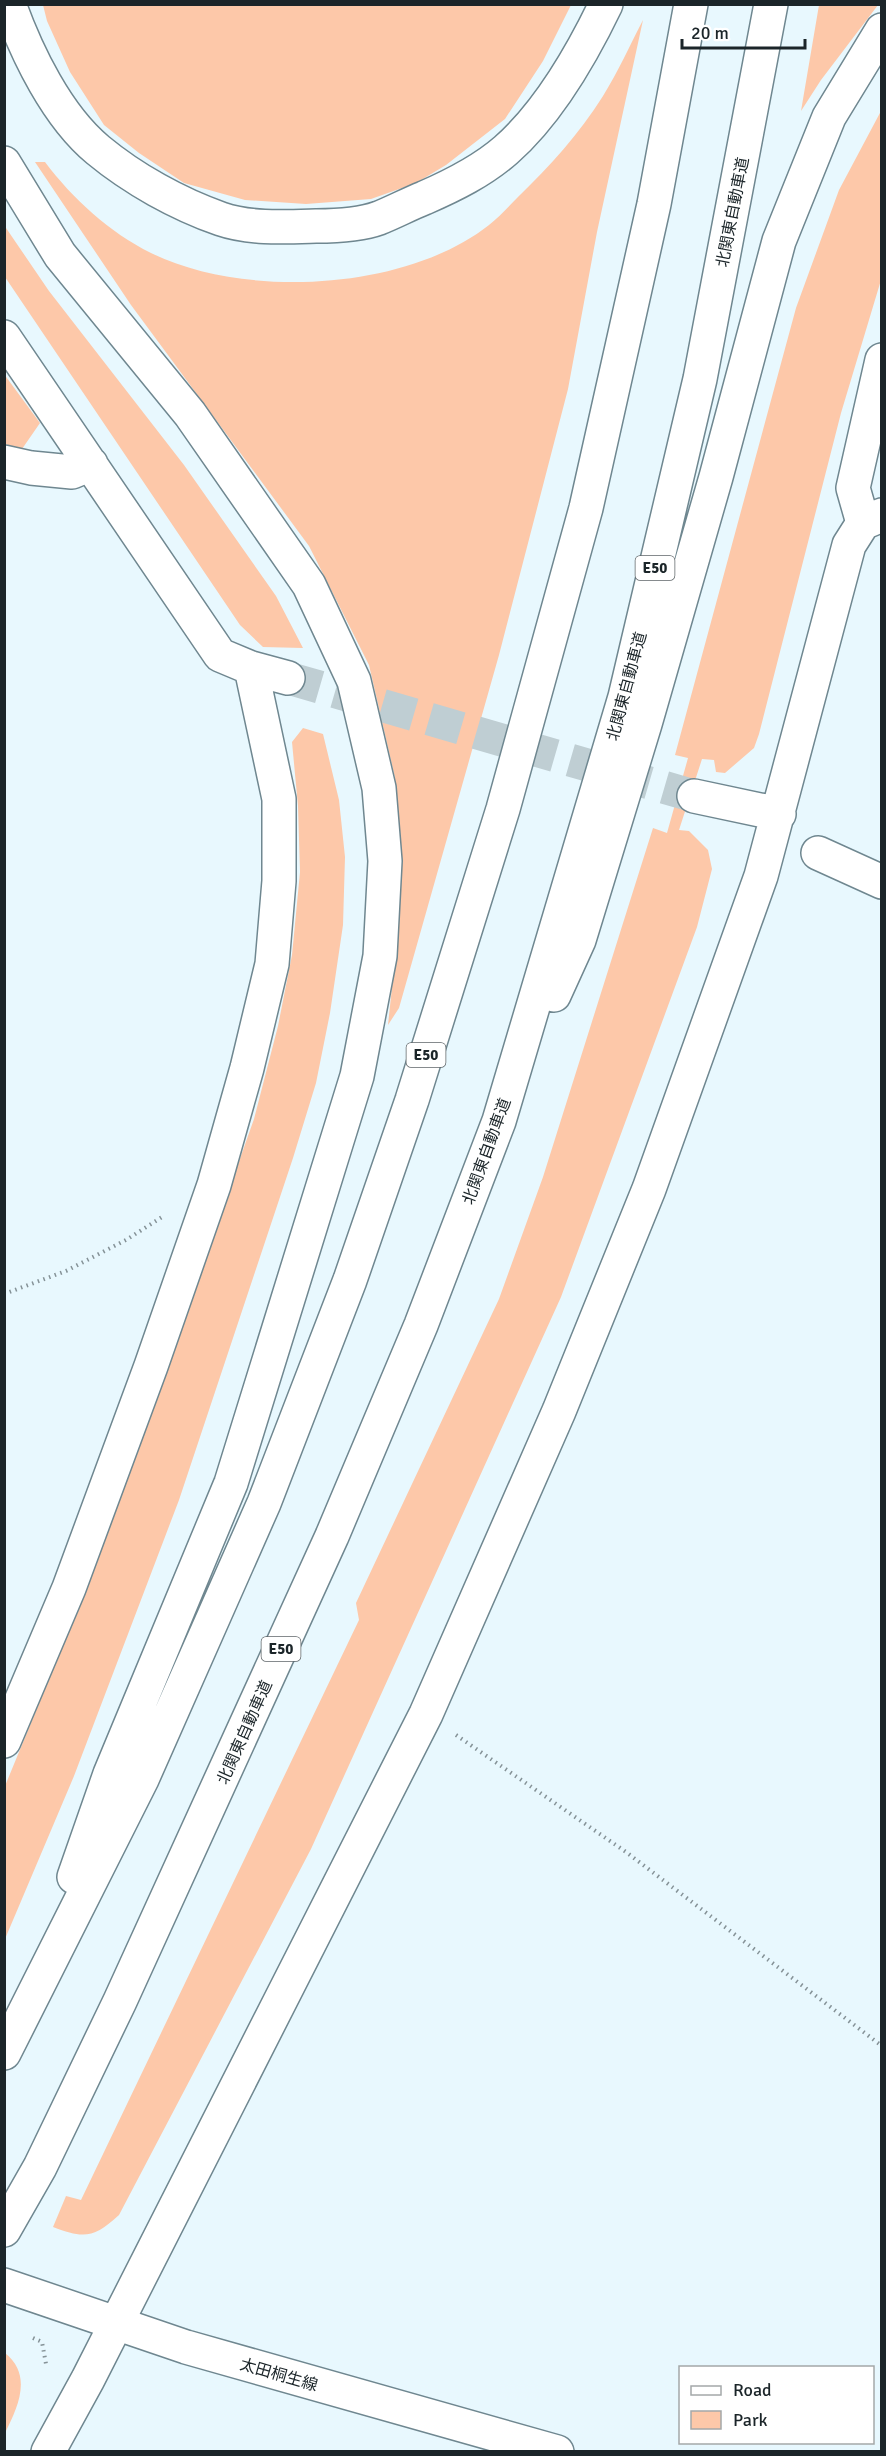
<svg xmlns="http://www.w3.org/2000/svg" width="886" height="2456" font-family="Signika,'Noto Sans JP',sans-serif">
	<style>
		.green { fill: #fdc8a9 }
		.lines { fill: none; stroke-linecap: round; stroke-linejoin: round }
		.minor-tunnel { stroke: #bfced3; stroke-width: 33; stroke-dasharray: 33 16; stroke-linecap: butt }
		.minor-casing { stroke: #6f8790; stroke-width: 36 }
		.major-casing { stroke: #6f8790; stroke-width: 36 }
		.highway-casing { stroke: #6f8790; stroke-width: 36 }
		.path { stroke: #859297; stroke-width: 4; stroke-dasharray: 1.5 4.5; stroke-linecap: butt }
		.minor { stroke: #fff; stroke-width: 33 }
		.major { stroke: #fff; stroke-width: 33 }
		.highway { stroke: #fff; stroke-width: 33 }
		.labels { text-anchor: middle; stroke-width: 4.5; stroke-linejoin: round; paint-order: stroke }
		.shield { fill: #fff; stroke: #5f6669; stroke-width: 1.5 }
		.shield-label { font-size: 15px; font-weight: bold; fill: #1b2529 }
		.street-label { font-size: 16px; fill: #1b2529; stroke: #fff }
	</style>
	<rect width="100%" height="100%" fill="#e8f8fe"/>
	<path class="green" d="M43 5V4L571 5 543 61 505 119 446 165 416 183 371 199 306 204 245 200 184 183 139 153 104 125 70 72 47 21Z
		M819 5H878L821 80 801 111Z
		M643 20 597 232 568 389 499 655 399 1008 388 1025 399 921 395 778 369 665 309 546 131 305 35 162H45C73 199 109 232 151 253 245 299 405 291 489 225 499 217 509 206 518 197 550 166 579 134 603 96 618 72 630 45 643 20Z
		M881 111V280L841 413 759 734 754 748 725 773 716 772 714 760 702 759 679 830 689 831 708 850 712 869 697 927 561 1297 311 1849 119 2215C94 2238 84 2239 53 2227L66 2196 81 2200 359 1620 356 1603 499 1299 543 1177 653 828 667 833 688 758 675 755 796 308 839 190Z
		M4 225 49 291 184 465 276 596 303 648 263 647 240 625 5 277Z
		M4 374 40 423 22 449 5 444Z
		M303 728 323 734 339 800 345 857 343 925 330 1013 316 1083 293 1158 179 1500 74 1776 5 1939V1786L98 1560 254 1119 278 1026 292 955 300 872 298 806 292 742Z
		M5 2353C33 2375 18 2407 5 2433Z"/>
	<g class="lines">
		<path class="minor-tunnel" d="M288 678 694 796"/>
		<defs>
			<path id="minor" d="M4 337 220 655 251 668 288 678
				M4 462 31 468 72 472 91 464
				M863 523 853 488 882 360
				M694 796 779 814
				M818 853 882 882
				M4 1741 69 1588 151 1366 214 1185 247 1068 272 964 279 881V799L251 668
				M48 2452 88 2379 426 1714 559 1411 649 1189 761 876 849 545 863 523 882 515"/>
			<path id="major" d="M4 2285 186 2347 557 2452"/>
			<path id="highway" d="M9 4C27 54 57 116 98 150 133 179 178 204 221 219 250 229 285 227 316 226 335 226 360 225 379 218 394 212 409 204 424 198 454 185 482 171 506 150 548 113 582 54 606 4
				M4 163 60 255 190 414 309 585 354 681 379 788 385 861 380 956 357 1076 231 1483 110 1774 74 1877
				M554 995 579 940 645 724 716 477 779 241 829 117 882 30
				M4 2053 142 1779 264 1503 350 1280 412 1100 503 809 586 508 654 204 691 4
				M4 2230 40 2167 120 2001 332 1536 421 1325 499 1121 625 697 700 379 771 4"/>
		</defs>
		<use href="#minor" class="minor-casing"/>
		<use href="#major" class="major-casing"/>
		<use href="#highway" class="highway-casing"/>
		<path class="path" d="M4 1294 66 1271 126 1240 162 1217
			M456 1735 626 1852 882 2046
			M33 2338 42 2342 46 2364"/>
		<use href="#minor" class="minor"/>
		<use href="#major" class="major"/>
		<use href="#highway" class="highway"/>
	</g>
	<g class="labels">
		<g class="shield">
			<rect x="635.5" y="556" width="39" height="24" rx="4.5"/>
			<rect x="406.5" y="1043" width="39" height="24" rx="4.5"/>
			<rect x="261.5" y="1637" width="39" height="24" rx="4.5"/>
		</g>
		<g class="shield-label">
			<text x="655" y="573">E50</text>
			<text x="426" y="1060">E50</text>
			<text x="281" y="1654">E50</text>
		</g>
		<g class="street-label">
			<text transform="translate(732 212) rotate(-79)" y="6">北関東自動車道</text>
			<text transform="translate(626 686) rotate(-75)" y="6">北関東自動車道</text>
			<text transform="translate(486 1151) rotate(-70)" y="6">北関東自動車道</text>
			<text transform="translate(244 1732) rotate(-66)" y="6">北関東自動車道</text>
			<text transform="translate(279 2374) rotate(16)" y="6">太田桐生線</text>
		</g>
	</g>
	<rect width="886" height="2456" fill="none" stroke="#1b2529" stroke-width="12"/>
	<rect x="679" y="2366" width="195" height="78" fill="#ffffff" stroke="#a4a8a9" stroke-width="1.5"/>
	<rect x="691" y="2386" width="30" height="9" fill="#ffffff" stroke="#a4a8a9" stroke-width="1.5"/>
	<text x="733" y="2396" font-size="18" fill="#1b2529">Road</text>
	<rect x="691" y="2411" width="30" height="18" fill="#fdc8a9" stroke="#a4a8a9" stroke-width="1.5"/>
	<text x="733" y="2426" font-size="18" fill="#1b2529">Park</text>
	<path d="M682 39v9h123v-9" fill="none" stroke="#1b2529" stroke-width="3"/>
	<text x="691" y="39" font-size="18" fill="#1b2529" stroke="#ffffff" stroke-width="4.5" paint-order="stroke">20 m</text>
</svg>
